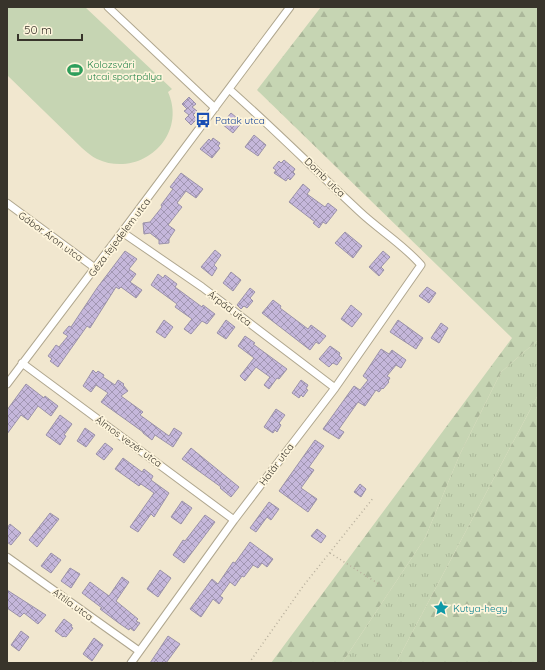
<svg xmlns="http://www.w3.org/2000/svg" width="545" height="670" font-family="Quicksand,sans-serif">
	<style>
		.grass { fill: url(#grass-tufts) }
		.forest { fill: url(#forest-firs) }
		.garden { fill: #c6d5b3 }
		.building { fill: url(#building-cross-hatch); stroke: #9b92a9 }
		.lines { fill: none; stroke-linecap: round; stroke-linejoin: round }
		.street-casing { stroke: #b0a78f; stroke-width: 9 }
		.path { stroke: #b7af9c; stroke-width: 1.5; stroke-dasharray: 1 3; stroke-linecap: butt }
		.street { stroke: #fff; stroke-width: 7 }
		.labels { text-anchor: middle; stroke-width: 3.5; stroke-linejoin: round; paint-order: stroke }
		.leisure-label { font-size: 10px; fill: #27864d; stroke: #fef5dc; text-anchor: start }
		.transit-label { font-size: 10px; fill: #164399; stroke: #fef5dc; text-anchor: start }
		.street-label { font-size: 10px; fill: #38342b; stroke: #fef5dc }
		.culture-label { font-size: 10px; fill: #0d838f; stroke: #fef5dc; text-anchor: start }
	</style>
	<defs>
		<pattern id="grass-tufts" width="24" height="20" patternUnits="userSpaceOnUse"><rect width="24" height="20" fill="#c6d5b3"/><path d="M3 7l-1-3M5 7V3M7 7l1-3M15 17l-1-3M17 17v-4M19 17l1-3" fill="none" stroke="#abb79a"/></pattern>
		<pattern id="forest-firs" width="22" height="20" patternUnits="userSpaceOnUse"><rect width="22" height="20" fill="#c6d5b3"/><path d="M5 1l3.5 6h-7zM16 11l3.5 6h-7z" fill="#abb79a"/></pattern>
		<pattern id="building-cross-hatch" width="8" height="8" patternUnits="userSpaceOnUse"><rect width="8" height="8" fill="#c5b7db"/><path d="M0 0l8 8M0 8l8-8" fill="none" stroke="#a196b2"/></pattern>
	</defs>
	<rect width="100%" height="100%" fill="#f1e7cf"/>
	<path class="grass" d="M538 340V395L396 663H342L425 538 460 454 501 372Z"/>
	<path class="forest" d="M321 7H538V340L501 372 460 454 425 538 342 663H271L512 338 257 90Z
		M538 395V663H396Z"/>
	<path class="garden" d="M7 7H85L172 89 168 92C188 137 140 179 97 159 92 157 87 152 82 148L7 75Z"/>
	<path class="building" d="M189 97 196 104 192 107 197 111 193 115 197 119 191 125 185 119 189 115 184 111 187 109 182 104Z
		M231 113 242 122 233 133 222 124Z
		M254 135 266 145 258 156 245 147Z
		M213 138 220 143 218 146 220 148 212 158 200 149 209 139 211 141Z
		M284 160 295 169 293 172 295 174 290 180 288 178 286 181 274 173 276 170 273 168 279 161 281 163Z
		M181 173 203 189 196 198 186 191 177 203 182 207 168 225 175 230 169 239V243L159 244V240L150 233 144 234 143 223 150 222 162 207 161 205 173 189 170 187Z
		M303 184 310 190 307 194 325 207 328 203 337 210 326 224 323 222 319 228 313 223 315 222 289 202Z
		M345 232 362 246 353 258 335 243Z
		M215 250 221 255 214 265 217 268 212 276 201 267Z
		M125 251 137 259 129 269 136 274 130 282 142 290 136 298 121 287 119 289 116 287 90 328 87 326 58 367 50 361 52 359 48 356 56 345 59 347 68 336 63 333 69 326 71 327 97 288Z
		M383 251 390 257 381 267 384 270 379 276 369 267Z
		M231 272 241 280 233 291 223 283Z
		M158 274 163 278 165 275 177 284 175 287 202 307 203 305 215 314 207 324 202 321 191 334 184 329 192 319 175 307 177 304 151 285Z
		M427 287 436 293 429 303 419 296Z
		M250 288 255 292 250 298 253 301 247 308 244 306 241 309 237 305Z
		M273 300 281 306 280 308 308 329 311 325 326 336 319 344 316 342 310 350 262 313Z
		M351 305 362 314 352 327 341 319Z
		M164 320 173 327 165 338 156 332Z
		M226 320 235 327 226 339 217 333Z
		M398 320 423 338 416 349 390 332Z
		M441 323 448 328 439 343 431 338Z
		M245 336 255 343 253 344 287 369 279 379 277 378 269 389 264 385 270 377 256 367 245 381 240 376 254 358 238 346Z
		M330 346 340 353 339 355 342 358 337 365 333 363 329 367 319 359Z
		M381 349 389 354 392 350 406 360 401 368 396 365 387 376 390 378 388 381 389 382 383 389 382 388 379 392 376 390 365 406 358 402 339 429 344 432 339 439 323 429 354 386 360 390 368 380 363 376Z
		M93 370 96 373 98 371 104 375 103 377 115 385 118 380 124 384 123 385 128 391 121 396 143 412 140 415 169 436 174 428 182 433 173 447 155 435 152 440 143 433V432L101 402 108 393 96 385 91 392 83 386Z
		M301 380 308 385 306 389 308 390 303 397 301 395 299 398 292 393Z
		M26 384 44 398 45 396 58 406 51 416 38 406 28 420 21 415 7 434V410Z
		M276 409 285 415 279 423 281 425 277 432 275 430 273 433 264 427Z
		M60 415 72 424 64 435 66 436 60 445 46 435Z
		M85 428 95 435 86 447 77 441Z
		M315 440 324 446 309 467 314 470 301 488 317 499 308 512 279 491Z
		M105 443 113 449 104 460 96 454Z
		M191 448 239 487 231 497 220 488 221 487 182 459Z
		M123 458 142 472 144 469 153 476 151 480 169 493 154 517 151 514 138 532 130 527 154 493 141 484 139 486 115 469Z
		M360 484 366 489 361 497 354 492Z
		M182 501 192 508 181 524 171 517Z
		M269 502 279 509 271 520 267 517 256 532 250 528Z
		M50 513 59 519 37 547 29 540Z
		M205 515 215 522 184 563 173 555 183 540 185 541Z
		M10 524 21 533 11 545 7 542V528Z
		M317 529 326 536 321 543 311 536Z
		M250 542 273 559 267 567 262 563 258 568 253 565 244 577 242 576 235 586 230 582 220 596 223 598 219 604 213 599 201 617 190 609 212 579 218 584 233 562 235 563Z
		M51 553 61 560 51 573 41 566Z
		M70 568 80 574 71 588 61 581Z
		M160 570 171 578 158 597 147 589Z
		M122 577 129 582 116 601 138 619 136 621 140 623 134 631 130 628 129 630 120 624 100 609 102 608 82 593 90 582 109 596Z
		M7 590 46 615 38 624 24 613 20 617 7 608Z
		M64 619 72 625 71 627 73 628 66 637 64 636 63 637 55 631Z
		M21 631 29 637 19 651 11 645Z
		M168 636 180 644 166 663H150Z
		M94 638 103 645 92 661 83 654Z"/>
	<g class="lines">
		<defs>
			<path id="street" d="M108 7 215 108
				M7 203 95 268
				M122 232 202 287 335 388
				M22 363 234 520
				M7 384 122 232 290 7
				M7 557 139 651
				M131 663 234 520 335 388 421 265C403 244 379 230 359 211 315 170 273 128 229 89"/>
		</defs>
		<use href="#street" class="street-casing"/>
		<path class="path" d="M330 553 382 586
			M249 663 304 585 374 497"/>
		<use href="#street" class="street"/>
	</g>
	<defs>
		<symbol id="stadium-bare" viewBox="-9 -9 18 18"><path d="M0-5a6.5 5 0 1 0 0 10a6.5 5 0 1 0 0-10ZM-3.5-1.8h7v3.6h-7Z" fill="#2e9e5b" stroke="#fef5dc" stroke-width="2.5" paint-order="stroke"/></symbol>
		<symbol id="bus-bare" viewBox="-9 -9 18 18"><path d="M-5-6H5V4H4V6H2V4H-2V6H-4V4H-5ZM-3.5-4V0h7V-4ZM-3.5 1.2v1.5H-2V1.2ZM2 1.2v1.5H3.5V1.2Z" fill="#1a4fb4" stroke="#fef5dc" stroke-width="2.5" paint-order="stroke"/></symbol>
		<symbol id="sight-bare" viewBox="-9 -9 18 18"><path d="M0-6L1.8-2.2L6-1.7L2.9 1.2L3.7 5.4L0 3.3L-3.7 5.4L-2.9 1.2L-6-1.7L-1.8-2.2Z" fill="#0f9aa8" stroke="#fef5dc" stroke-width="2.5" paint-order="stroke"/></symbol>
	</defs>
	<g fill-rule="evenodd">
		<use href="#stadium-bare" x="64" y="59" width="22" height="22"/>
		<use href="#bus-bare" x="192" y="109" width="22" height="22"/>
		<use href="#sight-bare" x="430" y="597" width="22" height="22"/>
	</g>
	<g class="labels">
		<g class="leisure-label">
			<text x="87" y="68">Kolozsvári<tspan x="87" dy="12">utcai sportpálya</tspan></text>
		</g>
		<g class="transit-label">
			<text x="215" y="124">Patak utca</text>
		</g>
		<g class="street-label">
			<text transform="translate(325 177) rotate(44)" y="4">Domb utca</text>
			<text transform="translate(51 236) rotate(36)" y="4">Gábor Áron utca</text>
			<text transform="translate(119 237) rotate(-53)" y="4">Géza fejedelem utca</text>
			<text transform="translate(230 308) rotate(37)" y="4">Árpád utca</text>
			<text transform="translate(129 441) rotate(36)" y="4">Álmos vezér utca</text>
			<text transform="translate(276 464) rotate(-53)" y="4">Határ utca</text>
			<text transform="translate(73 604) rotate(36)" y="4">Attila utca</text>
		</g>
		<g class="culture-label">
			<text x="453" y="612">Kutya-hegy</text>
		</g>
	</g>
	<rect width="545" height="670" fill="none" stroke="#38342b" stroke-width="16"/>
	<path d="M18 34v6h64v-6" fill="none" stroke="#38342b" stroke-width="2"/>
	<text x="24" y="34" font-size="12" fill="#38342b" stroke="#fef5dc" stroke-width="3" paint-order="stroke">50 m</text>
</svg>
